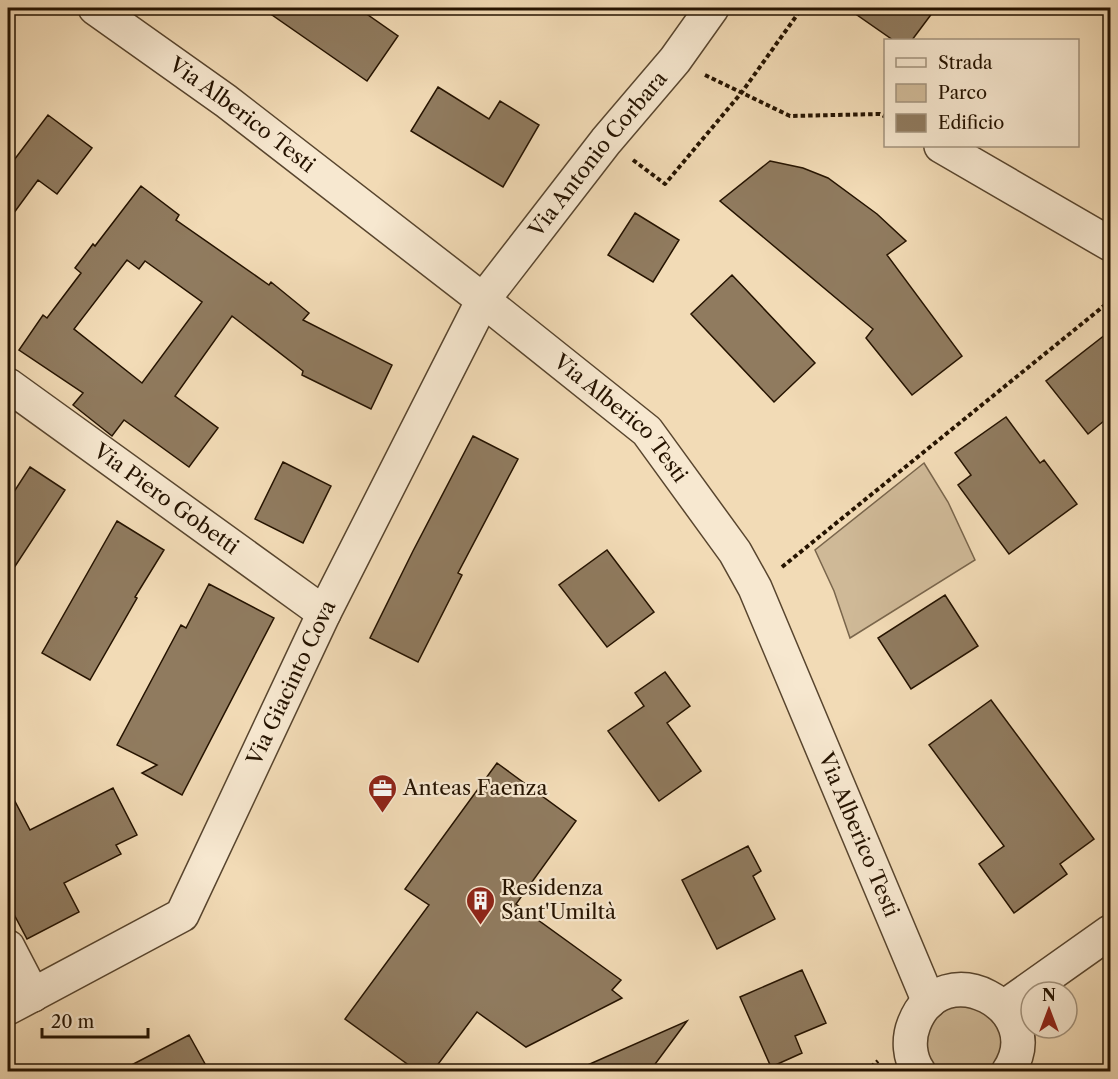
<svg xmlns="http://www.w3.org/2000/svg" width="1118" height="1079" font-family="'Libre Caslon Text',serif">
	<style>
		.green { fill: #cfb997; stroke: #7a664c; stroke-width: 1.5 }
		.building { fill: #907b5f; stroke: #251300; stroke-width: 1.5; fill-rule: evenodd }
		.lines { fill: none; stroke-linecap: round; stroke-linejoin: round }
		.minor-casing { stroke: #58452e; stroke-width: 36 }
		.path { stroke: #251300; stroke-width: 4; stroke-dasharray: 4.5 3; stroke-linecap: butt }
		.minor { stroke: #f7e8d0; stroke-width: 33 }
		.labels { text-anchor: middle; stroke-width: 4.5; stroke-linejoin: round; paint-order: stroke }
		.street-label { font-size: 21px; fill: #251300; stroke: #f7e8d0 }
		.poi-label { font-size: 21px; fill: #251300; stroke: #f7e8d0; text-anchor: start }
	</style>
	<rect width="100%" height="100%" fill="#f2dbb6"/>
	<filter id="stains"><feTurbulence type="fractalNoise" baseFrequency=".00333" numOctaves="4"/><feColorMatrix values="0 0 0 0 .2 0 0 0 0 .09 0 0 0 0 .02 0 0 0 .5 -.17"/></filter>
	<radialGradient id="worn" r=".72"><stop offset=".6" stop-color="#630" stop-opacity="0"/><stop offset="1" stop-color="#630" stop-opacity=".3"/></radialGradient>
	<path class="green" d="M924 463 948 502 975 560 850 638 834 591 815 550Z
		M960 1003 984 1009 1000 1029 1003 1042 995 1066 989 1071H938L929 1061 925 1049V1036L937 1014Z"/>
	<path class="building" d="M262 8H358L398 36 367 81Z
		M847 8H936L912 40H893Z
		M438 87 489 119 500 101 539 125 503 187 411 131Z
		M48 115 92 148 57 194 38 180 8 221V168Z
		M770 161 803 168 828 178 877 214 906 241 887 255 962 356 912 395 866 338 873 329 720 201Z
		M141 186 179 215 176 220 269 285 271 282 309 313 303 320 392 365 371 409 302 375 303 371 232 316 175 396 218 428 189 467 124 420 112 436 73 405 83 393 19 350 43 315 47 318 81 273 75 268 93 244 95 246ZM127 260 139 269 145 261 202 302 142 383 74 329Z
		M635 213 679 240 653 282 608 255Z
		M732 275 815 363 774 402 691 314Z
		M1110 331V416L1088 434 1046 381Z
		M1006 417 1040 463 1044 460 1077 504 1009 554 958 485 971 475 955 453Z
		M473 436 518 459 458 573 462 575 418 662 370 638 413 551Z
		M283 462 331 486 303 543 255 519Z
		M30 467 65 490 8 577V501Z
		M117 521 164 550 135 597 137 598 90 680 42 653Z
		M607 550 654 612 607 647 559 585Z
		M209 584 274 618 182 795 142 773 157 765 117 745 181 625 186 628Z
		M945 595 978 646 911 689 878 638Z
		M665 672 690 706 667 723 701 771 659 801 608 731 644 706 635 693Z
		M991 700 1094 839 1060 864 1067 874 1014 913 979 864 1004 846 929 745Z
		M497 763 576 821 516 904 621 980 612 990 622 998 526 1047 477 1012 433 1071H417L345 1019 429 905 405 889Z
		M8 788 30 830 113 788 137 835 116 845 121 854 64 883 79 912 27 939 8 903Z
		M748 846 761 871 753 876 775 919 717 949 682 880Z
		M802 970 826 1023 795 1036 802 1053 771 1067 740 997Z
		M687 1021 650 1071H574Z
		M189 1035 209 1071H120Z"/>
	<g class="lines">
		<defs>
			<g id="minor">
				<path id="s1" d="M95 8 226 101 483 300 647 431 735 552 755 588 929 1002"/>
				<path d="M941 146 1110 244"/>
				<path id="s2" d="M8 385 324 613"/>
				<path d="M8 947 33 995"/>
				<path d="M1004 1007 1110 932"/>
				<path id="s3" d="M8 1008 182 915 324 613 483 300 606 141 675 60 712 8"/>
				<path d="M919 1072C909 1058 908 1039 914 1024 942 951 1051 1008 1008 1072"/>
			</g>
		</defs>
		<use href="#minor" class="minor-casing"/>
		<path class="path" d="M705 75 790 116 880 114 886 117
			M633 160 665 184 742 92 802 8
			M782 567 1110 301
			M865 1072 878 1061"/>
		<use href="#minor" class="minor"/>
	</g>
	<defs>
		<symbol id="office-pin" viewBox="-11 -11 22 30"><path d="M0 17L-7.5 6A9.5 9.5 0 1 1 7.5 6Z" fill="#8f2418" stroke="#f7e8d0"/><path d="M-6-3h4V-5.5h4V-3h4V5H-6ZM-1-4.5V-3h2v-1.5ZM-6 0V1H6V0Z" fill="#fff"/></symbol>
		<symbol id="building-pin" viewBox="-11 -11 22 30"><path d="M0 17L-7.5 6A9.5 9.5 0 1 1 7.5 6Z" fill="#8f2418" stroke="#f7e8d0"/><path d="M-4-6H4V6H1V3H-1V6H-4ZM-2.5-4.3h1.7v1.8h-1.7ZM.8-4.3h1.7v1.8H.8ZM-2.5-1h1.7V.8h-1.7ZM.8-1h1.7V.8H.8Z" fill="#fff"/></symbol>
	</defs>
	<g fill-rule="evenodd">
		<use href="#office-pin" x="366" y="772" width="33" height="45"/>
		<use href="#building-pin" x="464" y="884" width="33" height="45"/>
	</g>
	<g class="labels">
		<g class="street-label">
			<text dy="7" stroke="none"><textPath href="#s1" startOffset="182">Via Alberico Testi</textPath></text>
			<text dy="7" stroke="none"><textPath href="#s3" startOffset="1068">Via Antonio Corbara</textPath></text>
			<text dy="7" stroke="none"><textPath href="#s1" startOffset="668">Via Alberico Testi</textPath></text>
			<text dy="7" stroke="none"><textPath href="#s2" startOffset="195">Via Piero Gobetti</textPath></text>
			<text dy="7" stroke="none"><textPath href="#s3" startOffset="454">Via Giacinto Cova</textPath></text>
			<text dy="7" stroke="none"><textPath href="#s1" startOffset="1154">Via Alberico Testi</textPath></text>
		</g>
		<g class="poi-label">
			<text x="403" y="795">Anteas Faenza</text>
			<text x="501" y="895">Residenza<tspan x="501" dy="24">Sant'Umiltà</tspan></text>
		</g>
	</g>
	<rect width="1118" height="1079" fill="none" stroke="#f2dbb6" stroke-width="30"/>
	<rect x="9" y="9" width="1100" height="1061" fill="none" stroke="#251300" stroke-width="3"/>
	<rect x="15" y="15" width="1088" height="1049" fill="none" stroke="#251300" stroke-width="1.5"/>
	<rect x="884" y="39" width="195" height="108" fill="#f7e8d0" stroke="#a3937d" stroke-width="1.5"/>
	<rect x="896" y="58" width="30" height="9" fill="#f7e8d0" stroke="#a3937d" stroke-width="1.5"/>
	<text x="938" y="69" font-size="18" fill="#251300">Strada</text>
	<rect x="896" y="84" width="30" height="18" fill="#cfb997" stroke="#a3937d" stroke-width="1.5"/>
	<text x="938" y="99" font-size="18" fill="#251300">Parco</text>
	<rect x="896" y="114" width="30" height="18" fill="#907b5f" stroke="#a3937d" stroke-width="1.5"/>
	<text x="938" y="129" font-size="18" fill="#251300">Edificio</text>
	<g transform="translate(1049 1010)"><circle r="28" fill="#f7e8d0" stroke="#a3937d" stroke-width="1.5"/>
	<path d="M0-4.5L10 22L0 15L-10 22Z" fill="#8f2418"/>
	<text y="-9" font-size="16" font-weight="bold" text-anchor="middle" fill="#251300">N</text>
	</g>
	<path d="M42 1028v9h106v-9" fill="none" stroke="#251300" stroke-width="3"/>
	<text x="51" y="1028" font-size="18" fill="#251300" stroke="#f7e8d0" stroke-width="4.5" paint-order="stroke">20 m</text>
	<rect width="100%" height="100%" filter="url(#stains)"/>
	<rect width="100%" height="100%" fill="url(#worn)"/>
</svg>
